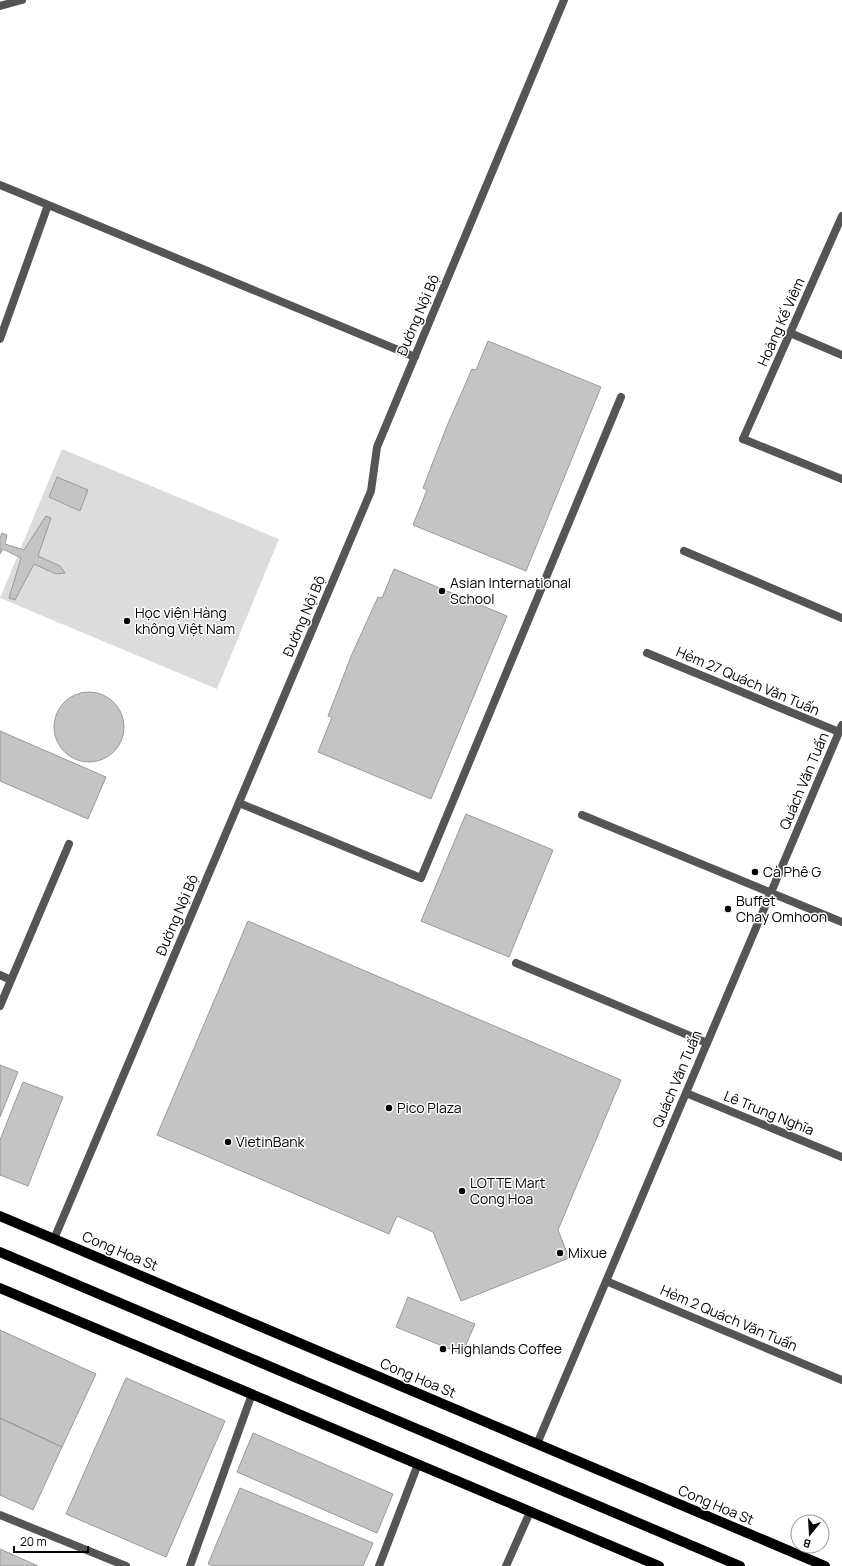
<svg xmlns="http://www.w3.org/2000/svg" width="842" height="1566" font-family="Manrope,sans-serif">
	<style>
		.green { fill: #dcdcdc }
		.building { fill: #c4c4c4; stroke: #999 }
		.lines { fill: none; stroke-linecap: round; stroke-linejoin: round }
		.service { stroke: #555; stroke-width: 8 }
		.minor { stroke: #555; stroke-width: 8 }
		.tertiary { stroke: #555; stroke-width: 8 }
		.primary { stroke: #000; stroke-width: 10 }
		.poi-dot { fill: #000; stroke: #fff; stroke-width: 1.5 }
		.labels { text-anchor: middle; stroke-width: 3; stroke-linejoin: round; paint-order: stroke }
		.street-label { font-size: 14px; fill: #000; stroke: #fff }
		.poi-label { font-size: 14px; fill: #000; stroke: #fff; text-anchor: start }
	</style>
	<rect width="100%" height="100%" fill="#fff"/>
	<path class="green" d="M62 449 279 539 217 689 0 598Z"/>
	<path class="building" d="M488 341 601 387 526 571 413 525 427 490 423 488 447 426 472 369 476 370Z
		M57 477 88 490 80 511 49 497Z
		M46 516 51 518 38 556 60 566 65 573 56 574 34 564 15 600 9 598 21 558 3 549 0 554V538L2 533 7 535 5 544 24 550Z
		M394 569 507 616 431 799 318 752 332 717 328 716 352 654 378 597 382 598Z
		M54 727a35 35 0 1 1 70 0a35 35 0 1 1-70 0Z
		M0 731 106 777 88 819 0 781Z
		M466 814 553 850 509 957 421 921Z
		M248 921 621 1080 558 1230 569 1258 461 1301 433 1232 397 1216 389 1234 157 1135Z
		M0 1065 18 1072 0 1117Z
		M23 1082 63 1097 28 1186 0 1175V1140Z
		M408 1297 475 1324 462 1354 396 1327Z
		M0 1330 96 1374 62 1447 0 1418Z
		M126 1378 225 1421 166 1557 66 1514Z
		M0 1418 62 1447 33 1510 0 1495Z
		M253 1433 393 1494 377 1533 237 1472Z
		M240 1488 373 1543 363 1566H214L208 1564Z
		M0 1549 38 1566H0Z"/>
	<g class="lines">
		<path class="service" d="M0 185 415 357
			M790 333 842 355
			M0 339 48 205
			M743 439 842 479
			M684 551 842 618
			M647 653 839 732
			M239 803 421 878 621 397
			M516 963 707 1043
			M0 975 11 980
			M0 1006 69 844
			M54 1239 371 491 377 447 564 0
			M0 1515 126 1566
			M190 1566 252 1394
			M379 1566 418 1464"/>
		<path class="minor" d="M743 439 842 216
			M582 815 842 922
			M686 1093 842 1157
			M606 1281 842 1380
			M537 1444 842 725
			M506 1566 530 1512"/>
		<path class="tertiary" d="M0 6 22 0"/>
		<path class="primary" d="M0 1216 825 1566
			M0 1252 740 1566
			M0 1288 659 1566"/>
	</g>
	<g class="poi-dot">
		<circle cx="442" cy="591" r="4"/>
		<circle cx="127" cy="621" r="4"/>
		<circle cx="755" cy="872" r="4"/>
		<circle cx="728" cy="909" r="4"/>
		<circle cx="389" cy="1108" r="4"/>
		<circle cx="228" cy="1142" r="4"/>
		<circle cx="462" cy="1191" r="4"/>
		<circle cx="560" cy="1253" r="4"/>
		<circle cx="443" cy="1349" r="4"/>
	</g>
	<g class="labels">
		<g class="street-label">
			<text transform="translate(418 315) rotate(-67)" y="5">Đường Nội Bộ</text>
			<text transform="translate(781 322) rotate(-66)" y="5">Hoàng Kế Viêm</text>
			<text transform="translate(304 616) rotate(-67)" y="5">Đường Nội Bộ</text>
			<text transform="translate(748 681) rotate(23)" y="5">Hẻm 27 Quách Văn Tuấn</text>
			<text transform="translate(804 781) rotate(-67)" y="5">Quách Văn Tuấn</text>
			<text transform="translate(177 915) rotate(-67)" y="5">Đường Nội Bộ</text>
			<text transform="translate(677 1079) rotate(-67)" y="5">Quách Văn Tuấn</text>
			<text transform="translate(769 1113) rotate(22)" y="5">Lê Trung Nghĩa</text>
			<text transform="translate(120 1251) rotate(23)" y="5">Cong Hoa St</text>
			<text transform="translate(729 1318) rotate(23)" y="5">Hẻm 2 Quách Văn Tuấn</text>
			<text transform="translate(418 1378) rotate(23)" y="5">Cong Hoa St</text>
			<text transform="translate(716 1505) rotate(23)" y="5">Cong Hoa St</text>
		</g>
		<g class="poi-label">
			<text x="450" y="588">Asian International<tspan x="450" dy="16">School</tspan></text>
			<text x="135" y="618">Học viện Hàng<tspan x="135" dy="16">không Việt Nam</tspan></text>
			<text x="763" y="877">Cà Phê G</text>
			<text x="736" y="906">Buffet<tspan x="736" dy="16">Chay Omhoon</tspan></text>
			<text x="397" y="1113">Pico Plaza</text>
			<text x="236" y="1147">VietinBank</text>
			<text x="470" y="1188">LOTTE Mart<tspan x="470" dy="16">Cong Hoa</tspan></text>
			<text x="568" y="1258">Mixue</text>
			<text x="451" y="1354">Highlands Coffee</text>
		</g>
	</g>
	<g transform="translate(810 1534) rotate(198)"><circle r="19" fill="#ffffff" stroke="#999999"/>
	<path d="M0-3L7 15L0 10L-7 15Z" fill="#000000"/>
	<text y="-6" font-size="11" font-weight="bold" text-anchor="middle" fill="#000000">B</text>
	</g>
	<path d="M14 1546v6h74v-6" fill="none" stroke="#000000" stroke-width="2"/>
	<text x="20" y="1546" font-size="12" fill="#000000" stroke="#ffffff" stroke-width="3" paint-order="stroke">20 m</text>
</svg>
